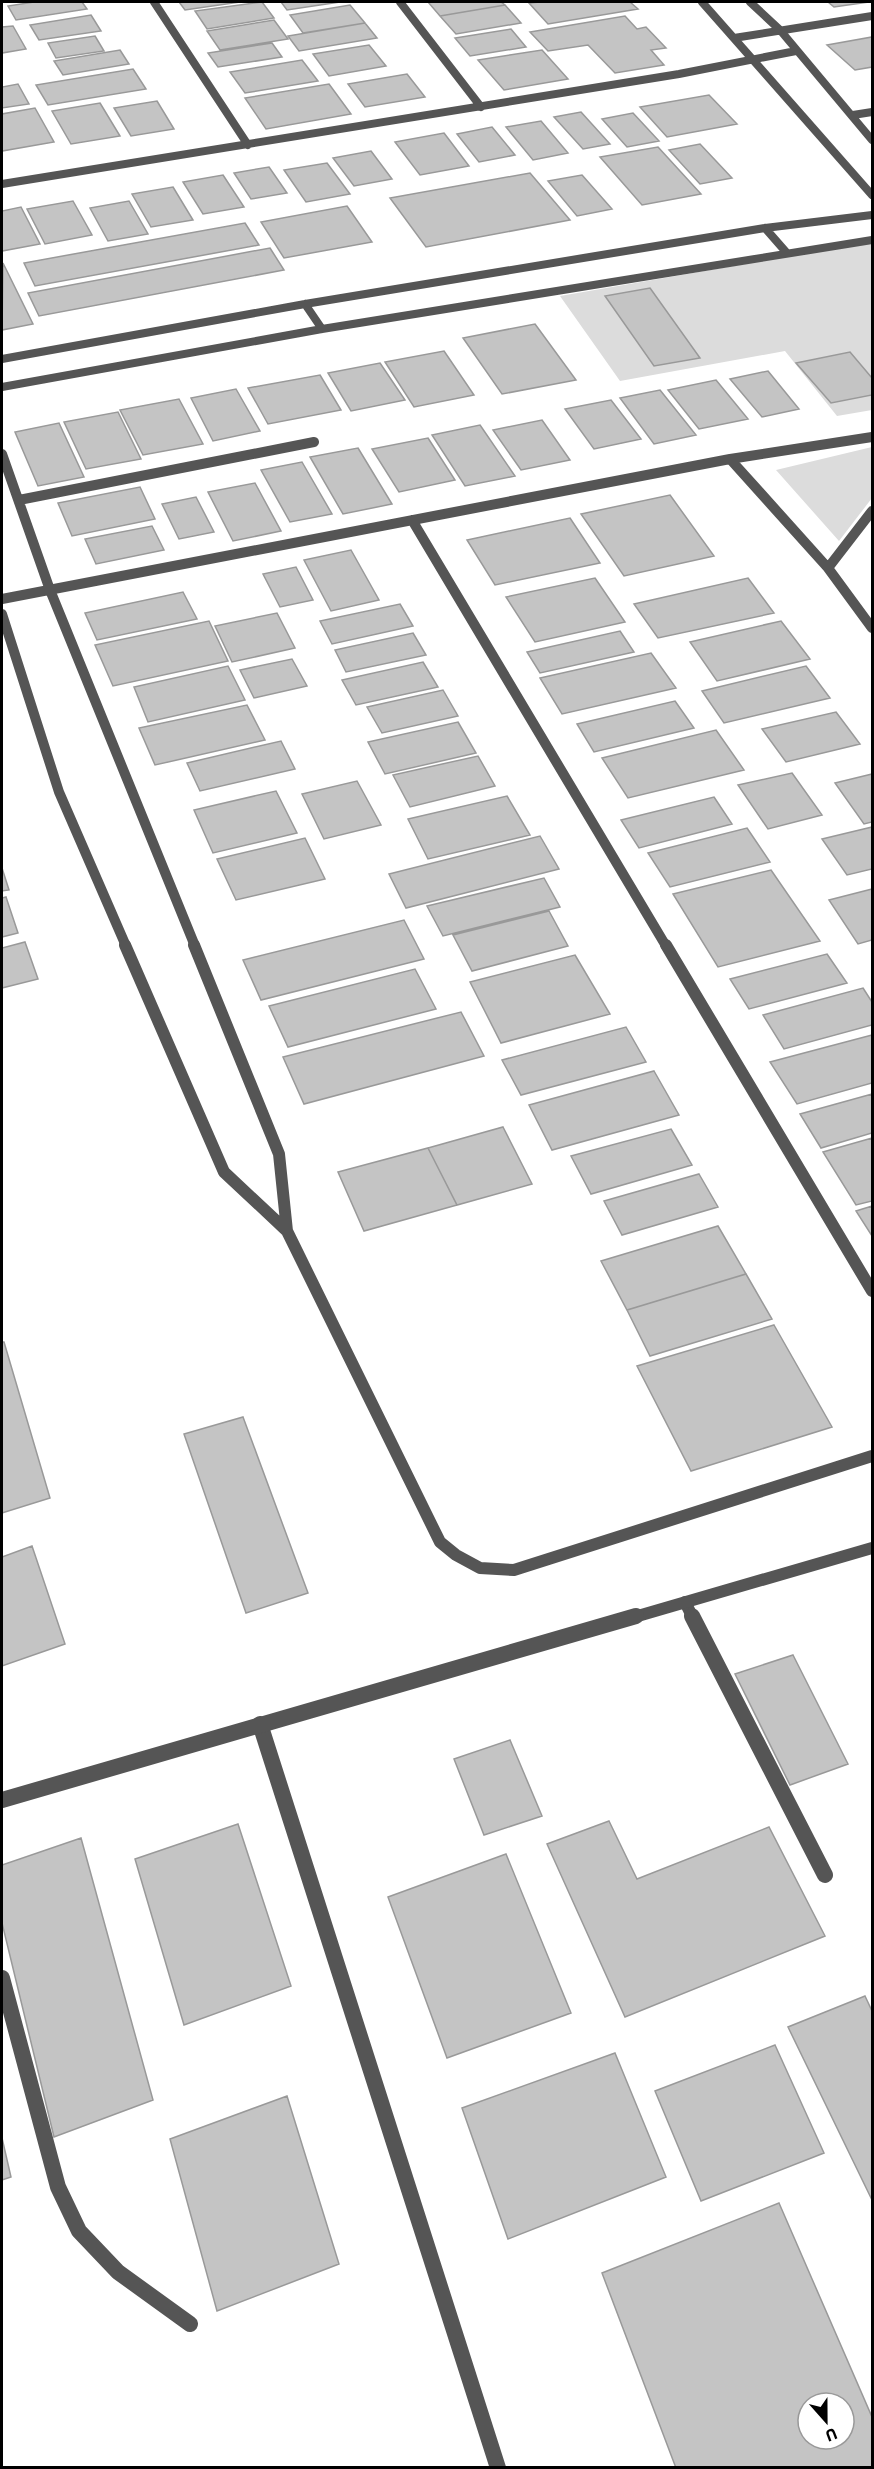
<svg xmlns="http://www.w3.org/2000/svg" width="874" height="2469" font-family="'IBM Plex Sans',sans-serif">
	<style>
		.green { fill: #dcdcdc }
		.building { fill: #c4c4c4; stroke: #999; stroke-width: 1.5; fill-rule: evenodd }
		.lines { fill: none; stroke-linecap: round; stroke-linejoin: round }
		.service-far1 { stroke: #555; stroke-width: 12 }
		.service { stroke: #555; stroke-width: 16 }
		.minor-far3 { stroke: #555; stroke-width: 8 }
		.minor-far2 { stroke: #555; stroke-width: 10 }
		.minor-far1 { stroke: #555; stroke-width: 12 }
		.minor { stroke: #555; stroke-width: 16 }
	</style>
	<rect width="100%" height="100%" fill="#fff"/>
	<path class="green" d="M872 242V410L837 416 785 351 620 381 560 296Z
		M872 447V498L839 541 776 470Z"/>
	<path class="building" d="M34 2H82L87 9 16 20 8 6Z
		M179 2H240L185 10Z
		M262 2 274 18 207 29 195 11Z
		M281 2H340L287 10Z
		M428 2H501L505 5 440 16Z
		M540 2H630L638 9 548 24 529 3Z
		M828 2H869L834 7Z
		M350 5 365 23 303 33 290 15Z
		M505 5 521 23 456 34 440 16Z
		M91 15 101 31 39 40 30 25Z
		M625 16 637 29 646 27 666 48 651 50 664 65 615 73 588 45 548 51 530 32Z
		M274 20 288 39 220 50 207 31Z
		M365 23 377 38 299 51 288 36Z
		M13 26 26 49 2 53V27Z
		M511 29 526 47 470 56 455 38Z
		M95 36 104 51 56 58 48 43Z
		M872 37V67L855 70 827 45Z
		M272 43 282 57 218 67 208 53Z
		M369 45 386 66 329 76 313 54Z
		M120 50 129 64 63 75 54 61Z
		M542 50 568 79 504 90 478 60Z
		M302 60 318 81 245 93 230 72Z
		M133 69 146 89 48 105 36 85Z
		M407 74 425 97 365 107 348 84Z
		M18 84 29 104 2 108V87Z
		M329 84 351 114 266 129 245 98Z
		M709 95 737 124 667 137 640 107Z
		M157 101 174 129 131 136 114 108Z
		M100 103 120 136 71 144 52 111Z
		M35 108 54 142 2 151V114Z
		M581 112 610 144 583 149 554 117Z
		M633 113 659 141 627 147 602 119Z
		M541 121 568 153 533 160 506 127Z
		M492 127 515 155 479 162 457 134Z
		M444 133 469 166 420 175 395 142Z
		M700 144 732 178 700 184 669 150Z
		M658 147 701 194 642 205 600 157Z
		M371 151 392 179 354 186 333 158Z
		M327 163 350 194 306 202 284 170Z
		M269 167 287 193 251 199 234 173Z
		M530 173 570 220 426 247 390 198Z
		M223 175 244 207 203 214 183 182Z
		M582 175 612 209 577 216 548 181Z
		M173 187 193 220 151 227 132 194Z
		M73 201 92 235 45 244 27 209Z
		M129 201 148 234 108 241 90 208Z
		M347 206 372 242 284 258 261 222Z
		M21 207 40 244 2 251V211Z
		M245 223 259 245 35 286 24 263Z
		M270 248 284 270 39 316 28 293Z
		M3 263 33 324 2 330Z
		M650 288 700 358 654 366 605 296Z
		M535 324 576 380 502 394 463 338Z
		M444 351 474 395 414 407 385 362Z
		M850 352 872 378V395L831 403 796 363Z
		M380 363 405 400 351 411 328 373Z
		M768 371 799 409 762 417 730 379Z
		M320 375 341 410 268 424 248 388Z
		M716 380 748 419 699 429 668 390Z
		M236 389 260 431 213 441 191 398Z
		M660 390 696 435 654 444 620 398Z
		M179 399 203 444 143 455 120 410Z
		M611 400 641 439 594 449 565 409Z
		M118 412 141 459 86 469 64 422Z
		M542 420 570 460 521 470 493 430Z
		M59 423 84 477 38 486 15 432Z
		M480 425 515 476 465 486 432 435Z
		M428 438 455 480 399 492 372 449Z
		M358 448 392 504 343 514 310 457Z
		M302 462 332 514 290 522 261 470Z
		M255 483 281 531 233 541 208 492Z
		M140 487 155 519 72 536 58 503Z
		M670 495 714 556 624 576 581 514Z
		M196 497 214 532 179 539 162 504Z
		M570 518 600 563 495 585 467 540Z
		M152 526 164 550 96 564 85 539Z
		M351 550 379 600 331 611 304 560Z
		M296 567 313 600 280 607 263 574Z
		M595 578 625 622 535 642 506 597Z
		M748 578 774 613 658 638 634 604Z
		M183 592 197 619 97 640 85 613Z
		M400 604 413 626 332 644 320 621Z
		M277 613 295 648 232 662 215 626Z
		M209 621 228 661 113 686 95 645Z
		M781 621 810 659 717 681 690 642Z
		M620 631 634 652 540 673 527 652Z
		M413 633 426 655 346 672 335 650Z
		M651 653 676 688 562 714 540 678Z
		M292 659 307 686 254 698 240 670Z
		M423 662 438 687 356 705 342 680Z
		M228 666 245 700 148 722 134 687Z
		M806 666 830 698 724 723 702 691Z
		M443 690 458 716 382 733 367 707Z
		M675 701 694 728 594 752 577 724Z
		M247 705 265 740 155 765 139 728Z
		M836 712 860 744 786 762 762 729Z
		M458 722 476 753 385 774 368 742Z
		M716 730 744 770 628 798 602 758Z
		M281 741 295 769 200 791 187 763Z
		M478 756 495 786 410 807 393 775Z
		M792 773 822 815 768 829 738 785Z
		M872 774V822L864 824 835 783Z
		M357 781 381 825 324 839 302 794Z
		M276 791 297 833 213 853 194 810Z
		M507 796 530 835 428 859 408 819Z
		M714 797 732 824 639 848 621 820Z
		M872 827V869L847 875 822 839Z
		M747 828 770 862 670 887 648 853Z
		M540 836 559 869 406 908 389 874Z
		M305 838 325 879 236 900 217 859Z
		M2 868 9 890 2 891Z
		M771 870 820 941 718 967 673 894Z
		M544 878 560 907 443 936 427 906Z
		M872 889V940L858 944 829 900Z
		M6 897 18 933 2 937V898Z
		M549 911 568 946 472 971 453 935Z
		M404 920 424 959 261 1000 243 960Z
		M25 942 38 979 2 988V948Z
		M827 954 847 983 749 1009 730 979Z
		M575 955 610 1014 501 1043 470 982Z
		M415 969 436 1009 288 1047 269 1006Z
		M863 988 872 1002V1025L784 1049 763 1015Z
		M461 1012 484 1056 304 1104 283 1057Z
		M626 1027 646 1062 521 1095 502 1060Z
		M872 1035V1083L797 1104 770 1062Z
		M654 1071 679 1115 552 1150 529 1105Z
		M872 1094V1133L821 1148 800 1114Z
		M503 1127 532 1184 457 1205 428 1148Z
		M671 1129 692 1165 591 1194 571 1156Z
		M872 1138V1201L856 1205 823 1152Z
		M428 1148 457 1205 364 1231 338 1172Z
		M699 1174 718 1207 622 1235 604 1201Z
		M872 1206V1236L856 1211Z
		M718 1226 746 1274 627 1310 601 1261Z
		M746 1274 772 1319 650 1356 627 1310Z
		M774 1325 832 1427 691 1471 637 1366Z
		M2 1342H4L50 1498 2 1513Z
		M243 1417 308 1593 246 1613 184 1434Z
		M32 1546 65 1644 2 1666V1557Z
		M793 1655 848 1764 790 1785 735 1674Z
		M510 1740 542 1816 484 1835 454 1759Z
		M609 1821 637 1879 769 1827 825 1936 625 2017 547 1844Z
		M238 1824 291 1986 184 2025 135 1859Z
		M81 1838 153 2100 54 2137 2 1923V1865Z
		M506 1854 571 2013 447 2058 388 1897Z
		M865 1996 872 2011V2200L788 2027Z
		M775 2045 824 2153 701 2201 655 2091Z
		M615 2053 666 2177 508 2239 462 2108Z
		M287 2096 339 2264 217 2311 170 2139Z
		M2 2138 11 2177 2 2180Z
		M779 2203 872 2417V2468H676L602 2273ZM808 2403H844V2439H808Z"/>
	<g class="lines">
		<path class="service-far1" d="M685 1602 693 1618"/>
		<path class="service" d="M692 1616 825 1875
			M260 1724 498 2468
			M2 1978 58 2187 79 2231 118 2272 190 2324"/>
		<path class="minor-far3" d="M154 2 248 145
			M400 2 481 107
			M702 2 872 195
			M750 2 780 30 872 140
			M734 38 872 16
			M853 115 872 112
			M2 184 679 74 796 51
			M765 228 786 252
			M305 304 322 329
			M2 359 305 304 765 228 872 215
			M2 387 322 329 872 240"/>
		<path class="minor-far2" d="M2 454 50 590 195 946
			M19 500 314 442
			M872 511 828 568 872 628
			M412 520 666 946
			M828 568 730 459 872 437
			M2 599 730 459
			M2 614 59 792 126 946"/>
		<path class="minor-far1" d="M125 945 224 1172 287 1231
			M194 945 279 1154 287 1231 440 1542 456 1555 480 1568 514 1570 872 1456
			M666 945 872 1291
			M631 1618 872 1548"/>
		<path class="minor" d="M2 1800 636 1616"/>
	</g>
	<rect width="874" height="2469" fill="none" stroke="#000000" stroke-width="6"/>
	<g transform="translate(826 2421) rotate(159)"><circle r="28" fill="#ffffff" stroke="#999999" stroke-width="1.5"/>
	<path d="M0-4.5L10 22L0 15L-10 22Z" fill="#000000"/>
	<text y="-9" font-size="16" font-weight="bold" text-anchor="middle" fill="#000000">U</text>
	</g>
</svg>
